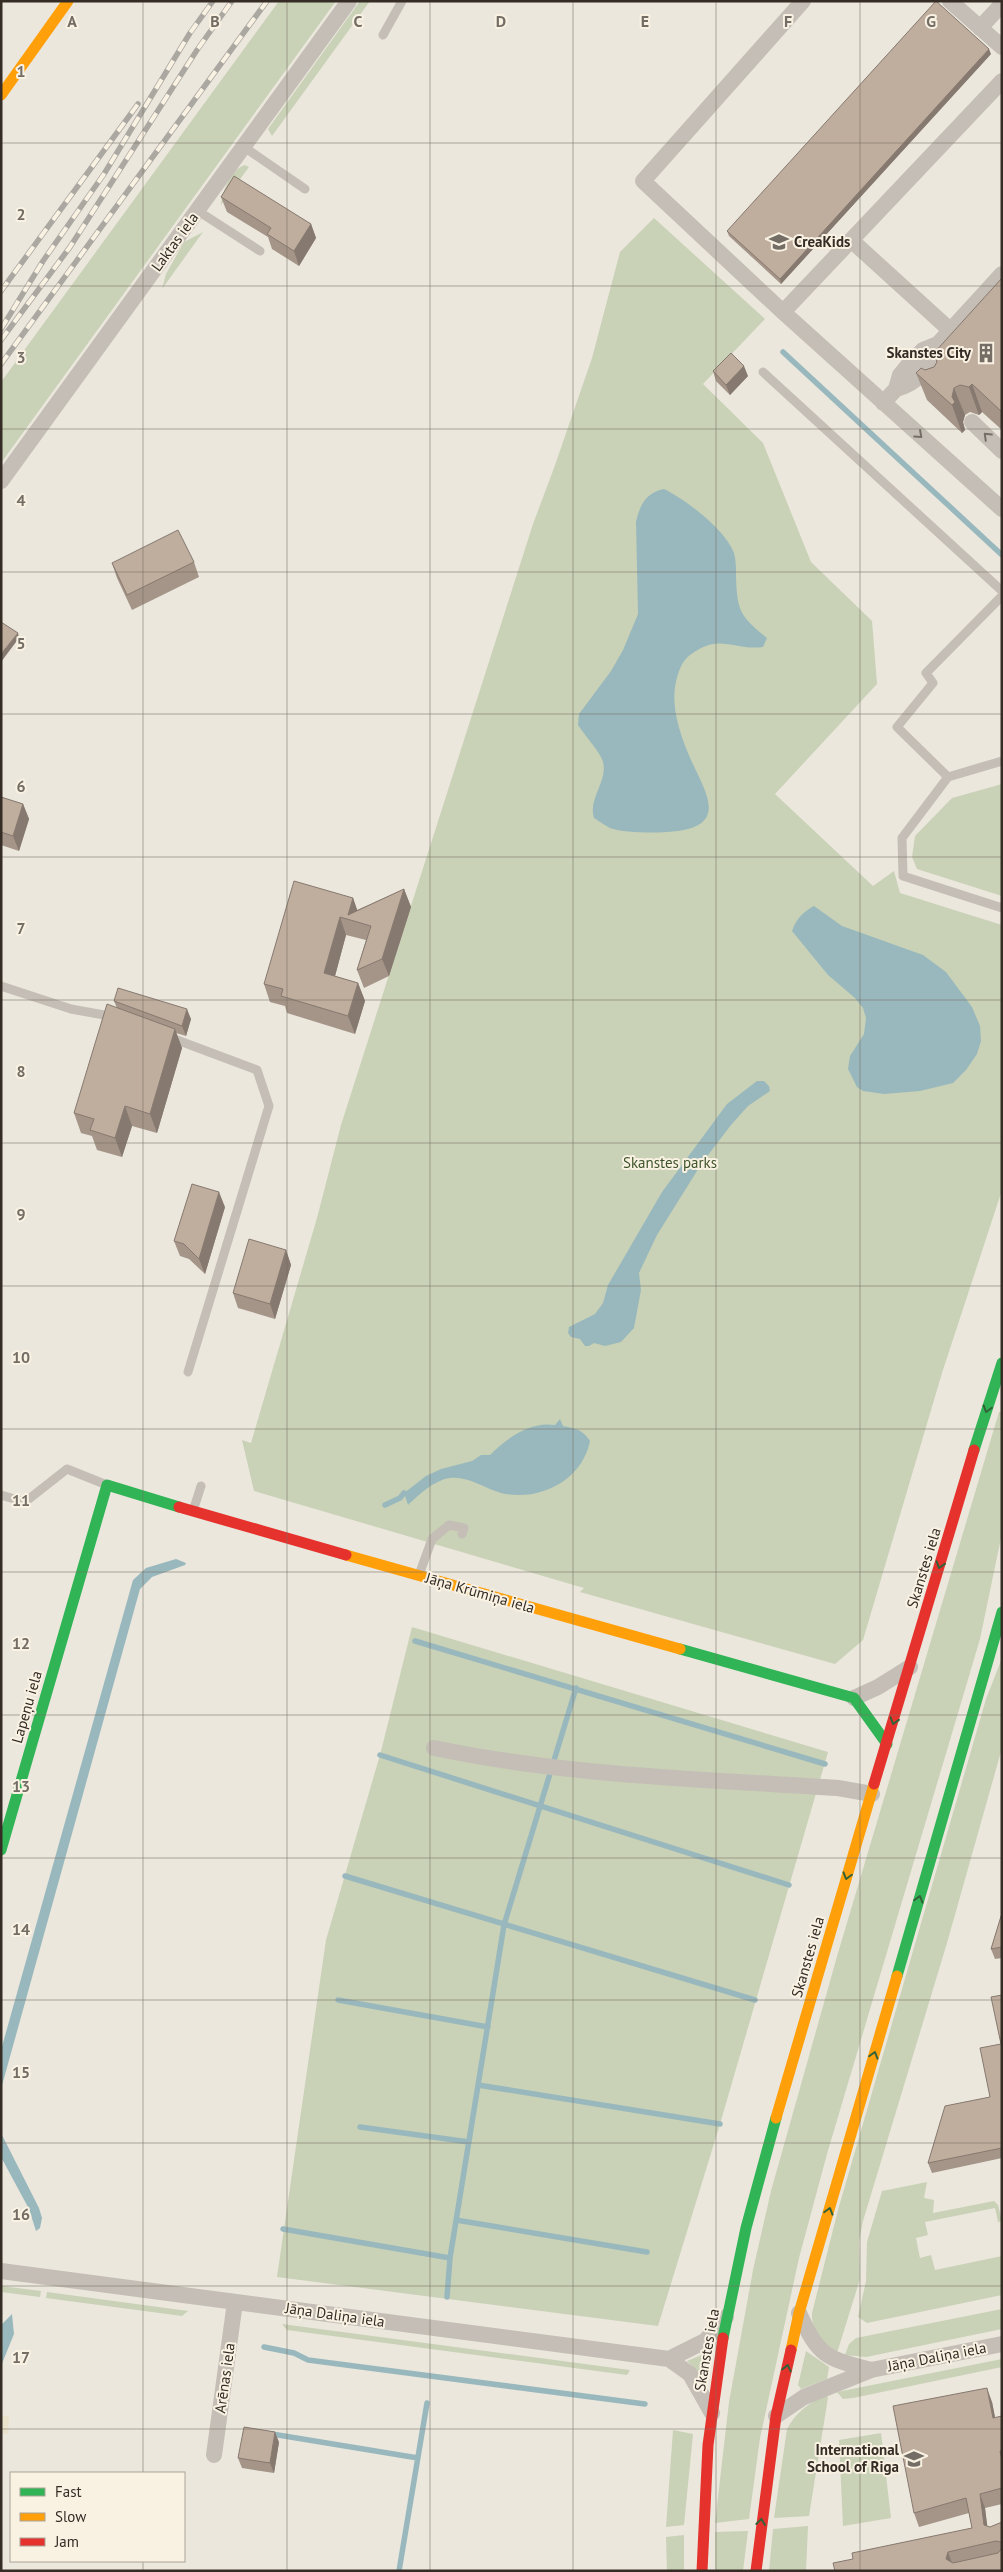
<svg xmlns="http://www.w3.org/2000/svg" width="1003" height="2572" font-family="'PT Sans',sans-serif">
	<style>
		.green { fill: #c9d2b6 }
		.plaza { fill: #eae2cb }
		.water { fill: #99b8bd }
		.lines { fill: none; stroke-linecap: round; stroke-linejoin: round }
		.stream { stroke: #99b8bd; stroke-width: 5.5 }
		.lane { stroke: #c4beb6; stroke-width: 9 }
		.street { stroke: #c4beb6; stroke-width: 16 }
		.fast { stroke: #30b455; stroke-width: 11 }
		.slow { stroke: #ff9f0a; stroke-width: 11 }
		.jam { stroke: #e5322d; stroke-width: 11 }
		.rail-casing { stroke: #aba7a1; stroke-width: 5.5 }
		.rail { stroke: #f9f2e3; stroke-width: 4; stroke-dasharray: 11; stroke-linecap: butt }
		.wall { fill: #a49588 }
		.shaded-wall { fill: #86796f }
		.building { fill: #bfad9e; stroke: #86796f }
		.oneway { stroke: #756e66 }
		.oneway2 { stroke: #326238 }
		.grid { fill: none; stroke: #746d65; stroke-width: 1; stroke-opacity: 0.55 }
		.labels { text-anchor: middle; stroke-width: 4; stroke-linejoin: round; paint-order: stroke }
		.street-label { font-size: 15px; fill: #342c25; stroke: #f9f2e3 }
		.poi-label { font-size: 15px; font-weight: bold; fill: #342c25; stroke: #f9f2e3; text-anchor: end }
		.park-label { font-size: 15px; fill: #3d5329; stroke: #f9f2e3 }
		.grid-label { font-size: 16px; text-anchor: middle; font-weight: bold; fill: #746d65; stroke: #f9f2e3; stroke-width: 4; stroke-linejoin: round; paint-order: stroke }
	</style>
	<rect width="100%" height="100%" fill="#ebe7dd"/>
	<path class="green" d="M279 1H336L1 463V382Z
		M360 1H370L272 136 268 129Z
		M245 165 249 167 221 205C223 190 230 170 245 165Z
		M654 218 765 319 703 384 763 443 811 562 872 621 877 684 775 794 873 886 894 871 900 893 1002 925V1190L942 1373 863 1640 835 1664 580 1592 584 1588 254 1491 242 1440 251 1443 317 1218 341 1125 533 524 554 468 592 358 620 252Z
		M203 232 162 289 166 274 184 242Z
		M1002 784V896L917 869 912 857 915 836 952 798Z
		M999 1412H1002V1533L980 1639 827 2154 799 2258 760 2438 749 2519 715 2523 729 2402 753 2270 771 2191 838 1953Z
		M412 1627 828 1752 720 2124 658 2326 277 2277 326 1940 380 1755Z
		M1002 1658V1748L947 1943 863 2221 859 2241 860 2279 837 2353C823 2344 811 2330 812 2313L838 2210 986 1699Z
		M927 2182 924 2198 934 2200 933 2213 994 2201 998 2205 1002 2221 998 2222 995 2208 925 2222 928 2235 916 2238 920 2258 931 2255 935 2270 1002 2256V2295L867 2323 858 2317 866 2281 867 2242 882 2191Z
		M1 2286 41 2291 40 2297 1 2292Z
		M47 2292 188 2311 182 2316 46 2298Z
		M1002 2309V2329L866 2357 845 2355 849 2344 856 2338Z
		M282 2324 630 2370 627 2375 287 2330Z
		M806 2351 829 2367 827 2379 801 2389 798 2385Z
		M709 2352 705 2377H704L687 2361Z
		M1002 2359V2367L853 2398 843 2399 837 2392Z
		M825 2395 828 2397 826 2410 809 2516 774 2518 787 2429C796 2412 808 2404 825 2395Z
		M673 2430 693 2434 684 2525 666 2527Z
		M881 2433 891 2518 843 2526 839 2440Z
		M808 2526 806 2571H769L773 2529Z
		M748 2531 743 2571H715V2532Z
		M684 2535V2571H667L666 2537Z"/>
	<path class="plaza" d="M1 2416H9L8 2434H1Z"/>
	<path class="water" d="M664 489C686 500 725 529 734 553 736 560 736 569 736 576 737 611 740 616 767 638L763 647C733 651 720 632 690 655 682 661 678 672 676 682 671 704 678 727 686 748 700 786 738 828 667 832 652 833 624 833 610 828 604 825 599 821 594 818 587 797 612 778 601 757 595 746 585 736 578 725L579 714 611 671 623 650 638 614 636 522C640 505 645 493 664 489Z
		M814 906 842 926 923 955 946 972 972 1007 980 1026 981 1041 977 1054 966 1070 953 1083 920 1091 884 1094 863 1091 857 1087 848 1069 850 1056 864 1034 866 1018 863 1008 855 998 828 975 792 931C796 919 803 912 814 906Z
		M757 1081H764L769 1086 770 1091 748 1106 731 1125 702 1163 657 1235 639 1273 641 1290 634 1328 621 1342 605 1346 594 1343 589 1346H585L580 1339 571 1337 568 1333 569 1327 595 1314 603 1303 608 1285 662 1192 727 1104Z
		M560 1419 563 1426C577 1429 583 1430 590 1441 582 1481 539 1502 501 1493 484 1488 468 1476 450 1478 434 1480 419 1495 408 1505L404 1493 426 1476 441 1469 472 1461 481 1455H490C507 1438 530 1421 555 1425Z
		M176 1559 186 1563 185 1565 152 1577 140 1589 1 2089V2050L133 1580 146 1568Z
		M1 2133 39 2208 42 2218 40 2228 36 2231 29 2209 1 2157Z
		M12 2314 14 2334 1 2366V2325Z"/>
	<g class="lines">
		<path class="stream" d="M783 352 1002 555
			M385 1505 400 1498 404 1493
			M415 1641 825 1764
			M380 1755 789 1885
			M345 1876 755 2000
			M338 2000 488 2027
			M478 2085 720 2124
			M360 2127 469 2142
			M456 2220 647 2252
			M283 2229 450 2258
			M447 2297 450 2258 504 1925 576 1688
			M264 2347 294 2353 308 2360 645 2404
			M272 2434 418 2458
			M399 2571 427 2403"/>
		<path class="lane" d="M383 35 402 1
			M244 147 305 189
			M198 211 260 251
			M763 372 1002 591
			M1002 761 948 777 902 838 903 876 1002 908
			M948 777 897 727 933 683 926 673 1002 596
			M1 986 71 1009 115 1017
			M169 1037 257 1070 269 1106 188 1372
			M1 1495 25 1502 67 1469 107 1485
			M193 1511 201 1486
			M419 1575 432 1539 449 1525 464 1528 462 1534"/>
		<path class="street" d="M803 1 643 181 783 312 1002 509
			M950 1 1002 47
			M980 28 1002 4
			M851 240 950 330
			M783 312 1002 81
			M896 389C918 383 933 366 938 344
			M883 403 896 389 900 375 909 364 923 350 938 344 1002 274
			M972 422 1002 451
			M1 481 349 1
			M854 1698 878 1687 910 1667
			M434 1748C567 1776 703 1779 838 1788L872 1794
			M1 2271 669 2359 690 2374 712 2413
			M799 2313C819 2357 826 2358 871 2370
			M669 2359 705 2341 726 2317
			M776 2416 804 2397 871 2370 1002 2344
			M214 2455 235 2302"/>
		<path class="fast" d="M974 1450 1002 1363
			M680 1649 854 1698 887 1744
			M1 1850 107 1485 179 1507
			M897 1976 1002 1612
			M723 2338 746 2228 776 2118"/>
		<path class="slow" d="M1 95 68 1
			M346 1555 680 1649
			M776 2118 874 1784
			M791 2350 799 2313 897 1976"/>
		<path class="jam" d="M179 1507 346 1555
			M874 1784 974 1450
			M702 2571 708 2445 723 2338
			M756 2571 776 2416 791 2350"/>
		<defs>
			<path id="rail" d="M1 291 138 104
				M1 329 43 261 104 174 190 33 213 1
				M1 340 70 247 197 50 232 1
				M1 364 267 1"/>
		</defs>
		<use href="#rail" class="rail-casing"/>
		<use href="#rail" class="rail"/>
	</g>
	<path class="wall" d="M991 54 781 284 729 236 727 231Z
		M221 197 311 224 316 238 299 266 272 249 268 237 227 212Z
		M1002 278V430L982 412 979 415 970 412 965 415 963 422 965 430 962 433 927 400 916 373 934 367Z
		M713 371 748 376 730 395 716 381Z
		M194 562 199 577 132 610 117 578 112 563Z
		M1 797 23 804 29 819 19 851 1 845Z
		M404 889 411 907 389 976 364 988 357 970 366 940 346 935 335 976 358 983 365 1001 355 1034 287 1013 285 1006 270 1002 264 984 353 898 357 910Z
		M114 1001 191 1019 186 1036 176 1033 182 1048 157 1133 132 1126 122 1157 97 1150 92 1136 81 1133 74 1113 117 1008Z
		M225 1207 205 1274 189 1259 180 1256 174 1241Z
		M286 1250 291 1265 275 1319 238 1308 233 1293Z
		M1002 1913V1958L995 1959 991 1949Z
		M1002 1995V2158L932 2173 928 2163 990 2097 1001 2044Z
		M992 2402 995 2418 1002 2416V2504L985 2508 987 2526 990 2527 1002 2522V2571L853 2559 972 2528 969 2513 919 2527 914 2513Z
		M279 2442 274 2473 242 2468 238 2458Z"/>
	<path class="shaded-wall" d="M989 49 991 54 781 284 780 279Z
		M311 224 316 238 299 266 294 251Z
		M744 366 748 376 730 395 726 385Z
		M972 384 982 412 979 415 969 387Z
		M954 388 965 415 963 422 965 430 962 433 952 405V397Z
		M18 633 19 638 1 662V654Z
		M23 804 29 819 19 851 13 836Z
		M404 889 411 907 389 976 382 959Z
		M353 898 359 915H348Z
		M340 917 346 935 331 991 324 973Z
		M358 983 365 1001 355 1034 348 1016Z
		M187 1009 191 1019 186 1036 182 1026Z
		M175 1029 182 1048 157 1133 150 1114Z
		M125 1106 132 1126 122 1157 115 1138Z
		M219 1192 225 1207 205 1274 199 1259Z
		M286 1250 291 1265 275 1319 270 1304Z
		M987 2388 992 2402 998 2432 993 2418Z
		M275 2432 279 2442 274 2473 270 2463Z
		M980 2494 985 2508 989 2539 984 2525Z
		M948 2552 953 2566 946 2559Z"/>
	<path class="building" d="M936 1 989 49 780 279 727 231Z
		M234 176 311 224 294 251 267 234 271 228 221 197Z
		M1002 278V412L972 384 969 387 960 385 954 388 952 397 955 402 952 405 916 373 921 368 925 370 934 367 937 362 934 353Z
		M731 353 744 366 726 385 713 371Z
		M178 530 194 562 127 595 112 563Z
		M1 622 18 633 1 654Z
		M1 797 23 804 13 836 1 832Z
		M294 881 353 898 348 915 404 889 382 959 357 970 371 926 340 917 324 973 358 983 348 1016 281 996 283 989 264 984Z
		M118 988 187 1009 182 1026 114 1001Z
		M107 1004 175 1029 150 1114 125 1106 115 1138 90 1130 94 1119 74 1113Z
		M192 1184 219 1192 199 1259 184 1244 174 1241Z
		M249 1239 286 1250 270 1304 233 1293Z
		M1002 1913V1947L991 1949Z
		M1002 1995V2148L928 2163 945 2106 990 2097 980 2048 1001 2044 991 1997Z
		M987 2388 993 2418 1002 2416V2451H1000L1002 2460V2488L980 2494 984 2525 990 2527 1002 2522V2544L1001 2542 996 2541 948 2552 946 2559 953 2563 998 2553 1002 2548V2571H835L833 2563 853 2559 852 2553 972 2528 966 2498 914 2513 893 2406Z
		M244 2427 275 2432 270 2463 238 2458Z"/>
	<defs><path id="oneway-chevron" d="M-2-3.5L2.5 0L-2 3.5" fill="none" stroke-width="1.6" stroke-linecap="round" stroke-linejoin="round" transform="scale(1.25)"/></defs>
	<g class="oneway">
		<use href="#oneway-chevron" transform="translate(919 435) rotate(42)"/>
		<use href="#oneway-chevron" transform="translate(987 436) rotate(-136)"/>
	</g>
	<g class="oneway2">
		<use href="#oneway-chevron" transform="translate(987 1409) rotate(107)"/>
		<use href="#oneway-chevron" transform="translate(940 1565) rotate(107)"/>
		<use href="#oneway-chevron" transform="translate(894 1721) rotate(107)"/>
		<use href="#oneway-chevron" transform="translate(847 1876) rotate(106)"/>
		<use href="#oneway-chevron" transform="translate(919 1899) rotate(-74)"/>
		<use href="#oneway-chevron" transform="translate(874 2055) rotate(-74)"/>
		<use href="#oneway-chevron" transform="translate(829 2211) rotate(-74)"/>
		<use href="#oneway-chevron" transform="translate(787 2368) rotate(-77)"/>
		<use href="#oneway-chevron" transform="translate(761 2522) rotate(-83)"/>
	</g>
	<path class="grid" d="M143 1V2473M287 1V2571M430 1V2571M573 1V2571M716 1V2571M860 1V2571M1 143H1002M1 286H1002M1 429H1002M1 572H1002M1 714H1002M1 857H1002M1 1000H1002M1 1143H1002M1 1286H1002M1 1429H1002M1 1572H1002M1 1715H1002M1 1858H1002M1 2000H1002M1 2143H1002M1 2286H1002M1 2429H1002M143 2561V2571"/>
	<defs>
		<symbol id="school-bare" viewBox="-9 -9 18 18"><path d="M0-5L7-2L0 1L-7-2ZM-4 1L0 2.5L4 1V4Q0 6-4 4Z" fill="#746d65" stroke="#f9f2e3" stroke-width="2.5" paint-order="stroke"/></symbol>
		<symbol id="building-bare" viewBox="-9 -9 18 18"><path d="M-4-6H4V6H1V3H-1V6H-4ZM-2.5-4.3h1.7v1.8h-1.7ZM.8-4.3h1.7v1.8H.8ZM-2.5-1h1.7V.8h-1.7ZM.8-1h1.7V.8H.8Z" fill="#746d65" stroke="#f9f2e3" stroke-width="2.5" paint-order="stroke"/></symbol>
	</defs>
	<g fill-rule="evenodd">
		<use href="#school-bare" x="765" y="228" width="28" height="28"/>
		<use href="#building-bare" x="972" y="339" width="28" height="28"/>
		<use href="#school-bare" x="900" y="2445" width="28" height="28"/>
	</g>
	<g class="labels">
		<g class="street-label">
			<text transform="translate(175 242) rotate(-54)" y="5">Laktas iela</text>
			<text transform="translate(924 1568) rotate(-73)" y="5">Skanstes iela</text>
			<text transform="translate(480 1593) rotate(16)" y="5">Jāņa Krūmiņa iela</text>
			<text transform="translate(27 1707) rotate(-74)" y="5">Lapeņu iela</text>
			<text transform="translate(808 1957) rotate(-74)" y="5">Skanstes iela</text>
			<text transform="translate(335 2315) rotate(8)" y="5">Jāņa Daliņa iela</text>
			<text transform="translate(707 2350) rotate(-80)" y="5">Skanstes iela</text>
			<text transform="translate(937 2357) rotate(-11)" y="5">Jāņa Daliņa iela</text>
			<text transform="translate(225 2378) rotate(-82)" y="5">Arēnas iela</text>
		</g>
		<g class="poi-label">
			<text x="794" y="247" text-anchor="start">CreaKids</text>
			<text x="971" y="358">Skanstes City</text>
			<text x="899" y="2455">International<tspan x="899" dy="17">School of Riga</tspan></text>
		</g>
		<g class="park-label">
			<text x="670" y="1168">Skanstes parks</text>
		</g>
	</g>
	<g class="grid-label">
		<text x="72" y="27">A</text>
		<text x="215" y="27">B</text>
		<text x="358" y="27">C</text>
		<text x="501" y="27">D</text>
		<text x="645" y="27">E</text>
		<text x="788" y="27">F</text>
		<text x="931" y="27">G</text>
		<text x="21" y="77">1</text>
		<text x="21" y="220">2</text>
		<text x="21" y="363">3</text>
		<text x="21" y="506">4</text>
		<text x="21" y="649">5</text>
		<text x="21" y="792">6</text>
		<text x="21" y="934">7</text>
		<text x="21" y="1077">8</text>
		<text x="21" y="1220">9</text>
		<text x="21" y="1363">10</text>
		<text x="21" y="1506">11</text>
		<text x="21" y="1649">12</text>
		<text x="21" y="1792">13</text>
		<text x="21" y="1935">14</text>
		<text x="21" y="2078">15</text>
		<text x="21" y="2220">16</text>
		<text x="21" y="2363">17</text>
	</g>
	<rect width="1003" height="2572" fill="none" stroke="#342c25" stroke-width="5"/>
	<rect x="10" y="2472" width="175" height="90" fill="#f9f2e3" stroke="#aaa397"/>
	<rect x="20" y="2488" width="25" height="8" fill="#30b455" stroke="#aaa397"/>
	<text x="55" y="2497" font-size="15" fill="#342c25">Fast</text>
	<rect x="20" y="2513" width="25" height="8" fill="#ff9f0a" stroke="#aaa397"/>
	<text x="55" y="2522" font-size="15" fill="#342c25">Slow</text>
	<rect x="20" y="2538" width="25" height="8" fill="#e5322d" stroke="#aaa397"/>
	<text x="55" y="2547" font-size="15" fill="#342c25">Jam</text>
</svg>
